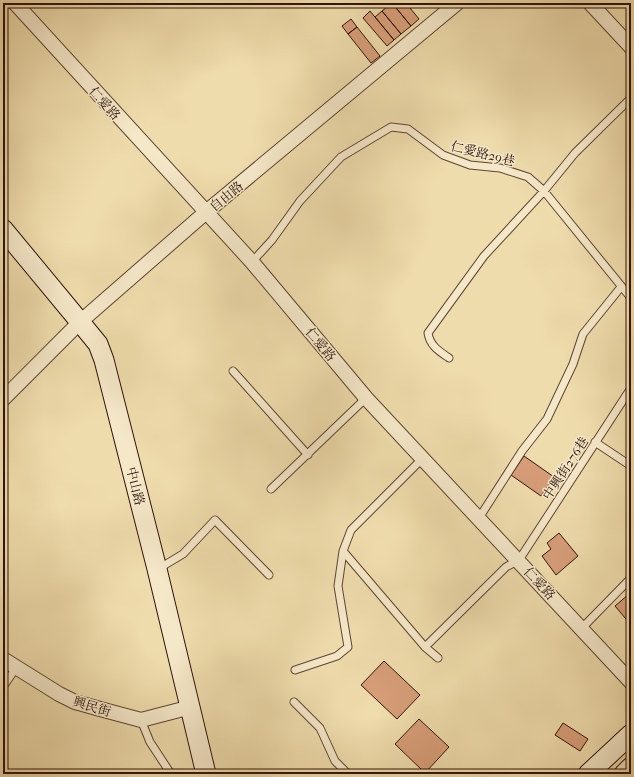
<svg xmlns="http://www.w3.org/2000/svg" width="634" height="777" font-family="'IM FELL French Canon','Noto Serif TC',serif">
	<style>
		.building { fill: #d79e78; stroke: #2e1309 }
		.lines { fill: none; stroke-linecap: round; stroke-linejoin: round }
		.lane-casing { stroke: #5e4532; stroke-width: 9 }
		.street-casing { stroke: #5e4532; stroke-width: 16 }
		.secondary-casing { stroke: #2e1309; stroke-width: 21 }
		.lane { stroke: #f5e8c9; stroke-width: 7 }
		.street { stroke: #f5e8c9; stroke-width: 14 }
		.secondary { stroke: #f5e8c9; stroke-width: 19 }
		.labels { text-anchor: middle; stroke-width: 3; stroke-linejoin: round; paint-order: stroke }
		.street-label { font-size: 13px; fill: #2e1309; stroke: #f5e8c9 }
	</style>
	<rect width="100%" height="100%" fill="#efdcac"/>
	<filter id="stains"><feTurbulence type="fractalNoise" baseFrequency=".005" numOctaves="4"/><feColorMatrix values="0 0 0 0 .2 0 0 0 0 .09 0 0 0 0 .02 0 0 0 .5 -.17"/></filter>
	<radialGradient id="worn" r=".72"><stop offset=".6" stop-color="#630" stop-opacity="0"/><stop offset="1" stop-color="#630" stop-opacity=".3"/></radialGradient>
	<path class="building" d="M392 3H406L419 19 411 26Z
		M392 3 411 26 401 34 382 11Z
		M370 11 394 40 387 46 363 18Z
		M382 11 401 34 394 40 375 17Z
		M351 19 357 27 348 34 342 26Z
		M357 27 380 56 371 63 348 34Z
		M524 456 554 477 541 496 511 475Z
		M559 533 578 556 556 575 542 556 551 549 547 543Z
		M629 594 631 596V625L615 606Z
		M384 661 420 695 397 719 361 685Z
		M419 719 449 747 425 773 395 744Z
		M563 723 588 739 580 751 555 735Z"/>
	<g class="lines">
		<defs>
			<path id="lane" d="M252 262 272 240 300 201 341 157 391 127 408 129 443 155 470 165 500 168 528 177 544 191 575 153 631 98
				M449 358C439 351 430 346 428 333L484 256 544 191 631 298
				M233 371 308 455
				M595 442 631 466
				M423 458 351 530 343 551 425 647 438 658
				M271 489 366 398
				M479 518 522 451 547 419 573 364 583 334 621 287
				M158 569 183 554 215 520 269 575
				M582 628 631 578
				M425 647 506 567 519 560 631 388
				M295 670 337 656 348 647 338 586 343 551
				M3 687 16 668
				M294 702 320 728 335 761 348 774
				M141 720 150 742 171 774
				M3 774H4"/>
			<path id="street" d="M15 3 252 262 366 398 631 682
				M590 3 631 47
				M3 399 80 322 205 213 457 3
				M3 659 59 694 75 702 100 709 141 720 191 707"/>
			<path id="secondary" d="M3 229 80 322 98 344 104 360 157 569 206 774
				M588 774 631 734
				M624 774 631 767"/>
		</defs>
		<use href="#lane" class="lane-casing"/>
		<use href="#street" class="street-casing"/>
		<use href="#secondary" class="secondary-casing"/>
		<use href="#lane" class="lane"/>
		<use href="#street" class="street"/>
		<use href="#secondary" class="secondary"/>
	</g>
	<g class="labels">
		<g class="street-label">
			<text transform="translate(105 103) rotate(48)" y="5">仁愛路</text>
			<text transform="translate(483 153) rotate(14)" y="5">仁愛路29巷</text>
			<text transform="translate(226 196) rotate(-40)" y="5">自由路</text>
			<text transform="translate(321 344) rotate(50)" y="5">仁愛路</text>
			<text transform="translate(565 468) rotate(-57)" y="5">中興街276巷</text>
			<text transform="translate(136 486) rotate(76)" y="5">中山路</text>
			<text transform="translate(540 583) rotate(47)" y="5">仁愛路</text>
			<text transform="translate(92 706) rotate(17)" y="5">興民街</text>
		</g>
	</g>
	<rect width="634" height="777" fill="none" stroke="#efdcac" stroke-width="16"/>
	<rect x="4" y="4" width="626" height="769" fill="none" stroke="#2e1309" stroke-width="2"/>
	<rect x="8" y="8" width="618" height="761" fill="none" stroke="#2e1309"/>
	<rect width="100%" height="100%" filter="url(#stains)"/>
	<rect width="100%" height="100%" fill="url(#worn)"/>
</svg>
